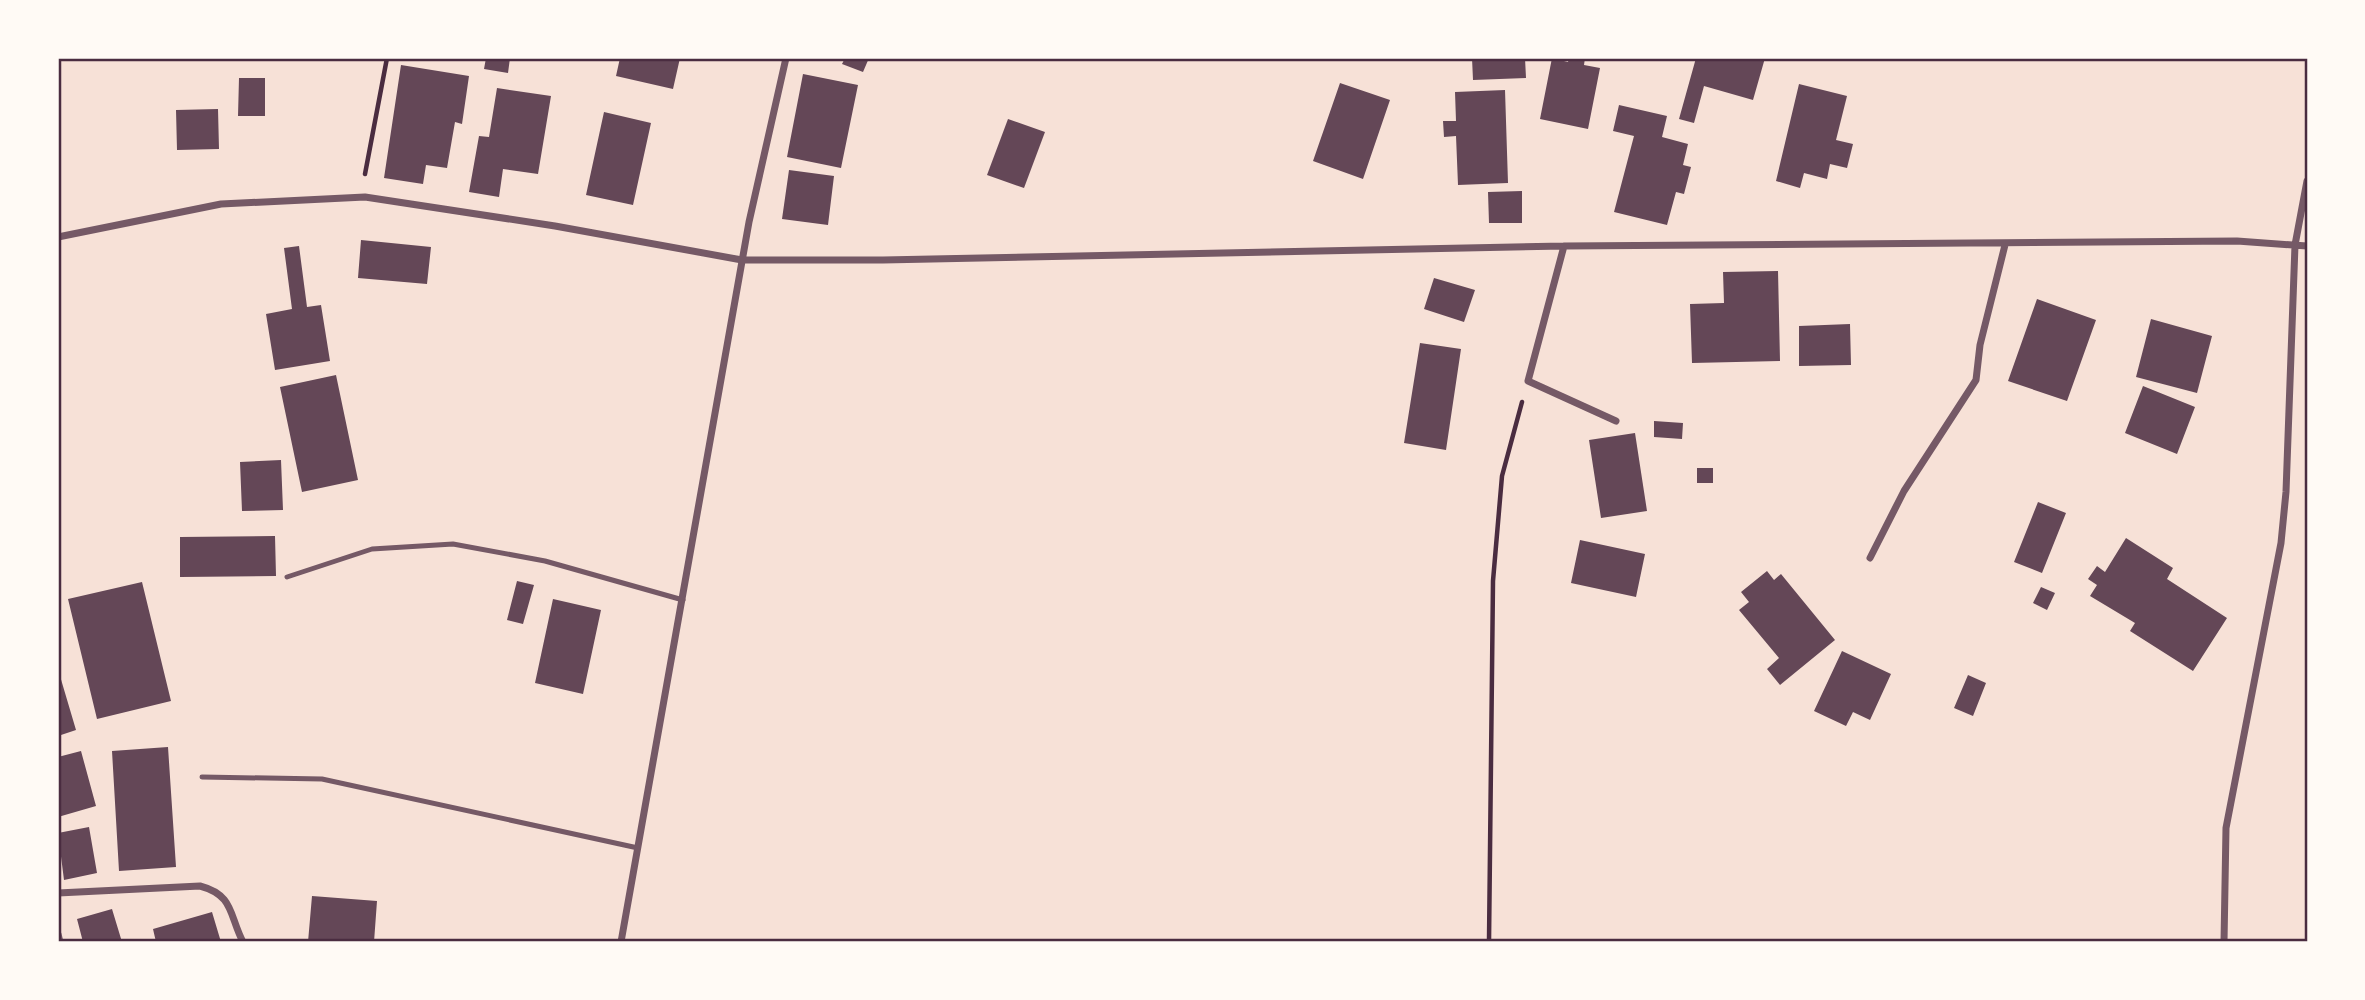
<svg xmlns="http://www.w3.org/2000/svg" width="2365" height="1000" font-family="Montserrat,sans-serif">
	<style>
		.building { fill: #644757 }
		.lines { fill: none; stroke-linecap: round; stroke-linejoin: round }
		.path { stroke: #4a2c40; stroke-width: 4.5 }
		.service { stroke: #755966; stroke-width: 5 }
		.minor { stroke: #755966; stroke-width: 7 }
		.neatline { fill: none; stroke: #4a2c40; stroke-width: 2.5 }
	</style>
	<rect width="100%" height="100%" fill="#f7e1d7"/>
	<path class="building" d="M486 58H510L508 73 484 69Z
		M620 58H680L673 89 616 76Z
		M845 58H869L863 72 842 64Z
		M1472 58H1525L1526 78 1473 80Z
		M1552 58 1568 62 1569 58H1585L1584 65 1600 68 1588 129 1540 119Z
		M1696 58H1765L1753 100 1704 86 1694 123 1679 119Z
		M401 65 469 76 462 124 455 122 447 168 426 165 423 184 384 178Z
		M803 74 858 85 841 168 787 157Z
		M239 78H265V116H238Z
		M1340 83 1390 100 1363 179 1313 161Z
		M1799 84 1847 96 1836 140 1853 144 1847 168 1830 164 1827 179 1804 173 1800 188 1776 181Z
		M497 88 551 96 538 174 503 169 499 197 469 192 479 136 489 137Z
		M1505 90 1508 183 1458 185 1456 136 1444 137 1443 121H1456L1455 92Z
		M1619 105 1667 116 1662 137 1688 144 1683 165 1691 167 1684 194 1676 192 1667 225 1614 212 1634 136 1613 131Z
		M218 109 219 149 177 150 176 110Z
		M604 112 651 123 633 205 586 195Z
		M1008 119 1045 132 1024 188 987 175Z
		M789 170 834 176 828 225 782 219Z
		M1522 191V223H1489L1488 192Z
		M361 240 431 247 427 284 358 278Z
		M299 246 307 307 321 305 330 361 275 370 266 314 292 309 284 248Z
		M1778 271 1780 361 1692 363 1690 304 1724 303 1723 272Z
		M1434 278 1475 290 1464 322 1424 309Z
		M2037 299 2096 320 2067 401 2008 381Z
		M2151 319 2212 336 2197 393 2136 377Z
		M1850 324 1851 365 1799 366V326Z
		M1420 343 1461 349 1446 450 1404 443Z
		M336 375 358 480 302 492 280 387Z
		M2143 386 2195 407 2177 454 2125 433Z
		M1654 421 1683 423 1682 439 1654 437Z
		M1635 433 1647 511 1601 518 1589 440Z
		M281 460 283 510 242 511 240 462Z
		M1697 468H1713V483H1697Z
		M2038 502 2066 513 2042 573 2014 562Z
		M275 536 276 576 180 577V537Z
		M2126 538 2173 568 2167 579 2227 618 2193 671 2130 631 2135 623 2090 596 2097 585 2088 579 2097 566 2105 572Z
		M1580 540 1645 554 1636 597 1571 583Z
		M1767 571 1774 580 1781 574 1835 640 1780 685 1767 669 1779 658 1739 610 1749 602 1741 592Z
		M517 581 534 585 523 624 507 620Z
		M142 582 171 701 97 719 68 599Z
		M2041 587 2055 593 2047 610 2033 603Z
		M553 599 601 610 583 694 535 683Z
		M1842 651 1891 674 1870 720 1853 712 1846 726 1814 711Z
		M1968 675 1986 683 1973 716 1954 708Z
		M60 676 76 730 58 736V677Z
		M168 747 176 867 119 871 112 751Z
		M81 751 96 806 58 817V757Z
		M89 827 97 873 64 880 58 833Z
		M312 896 377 901 374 942H308Z
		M112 909 122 942H83L77 919Z
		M212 912 221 942H156L153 929Z"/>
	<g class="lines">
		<path class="path" d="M365 174 387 58
			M1489 942 1493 581 1502 476 1522 402"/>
		<path class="service" d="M287 577 372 549 453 544 545 561 683 600
			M202 777 322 779 638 848"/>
		<path class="minor" d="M58 237 221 204 365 197 555 226 742 260H883L1564 246 2237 241 2307 246
			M1564 246 1528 381 1616 421
			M1870 558 1904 491 1976 380 1980 345 2005 245
			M58 893 200 886C234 895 229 915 243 942
			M58 934 60 942
			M621 942 749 222 786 58
			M2224 942 2226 828 2281 543 2286 492 2295 245 2307 181"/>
	</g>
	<rect width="2365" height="1000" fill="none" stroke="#fffaf5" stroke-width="119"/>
	<rect x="60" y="60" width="2246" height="880" class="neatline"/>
</svg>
